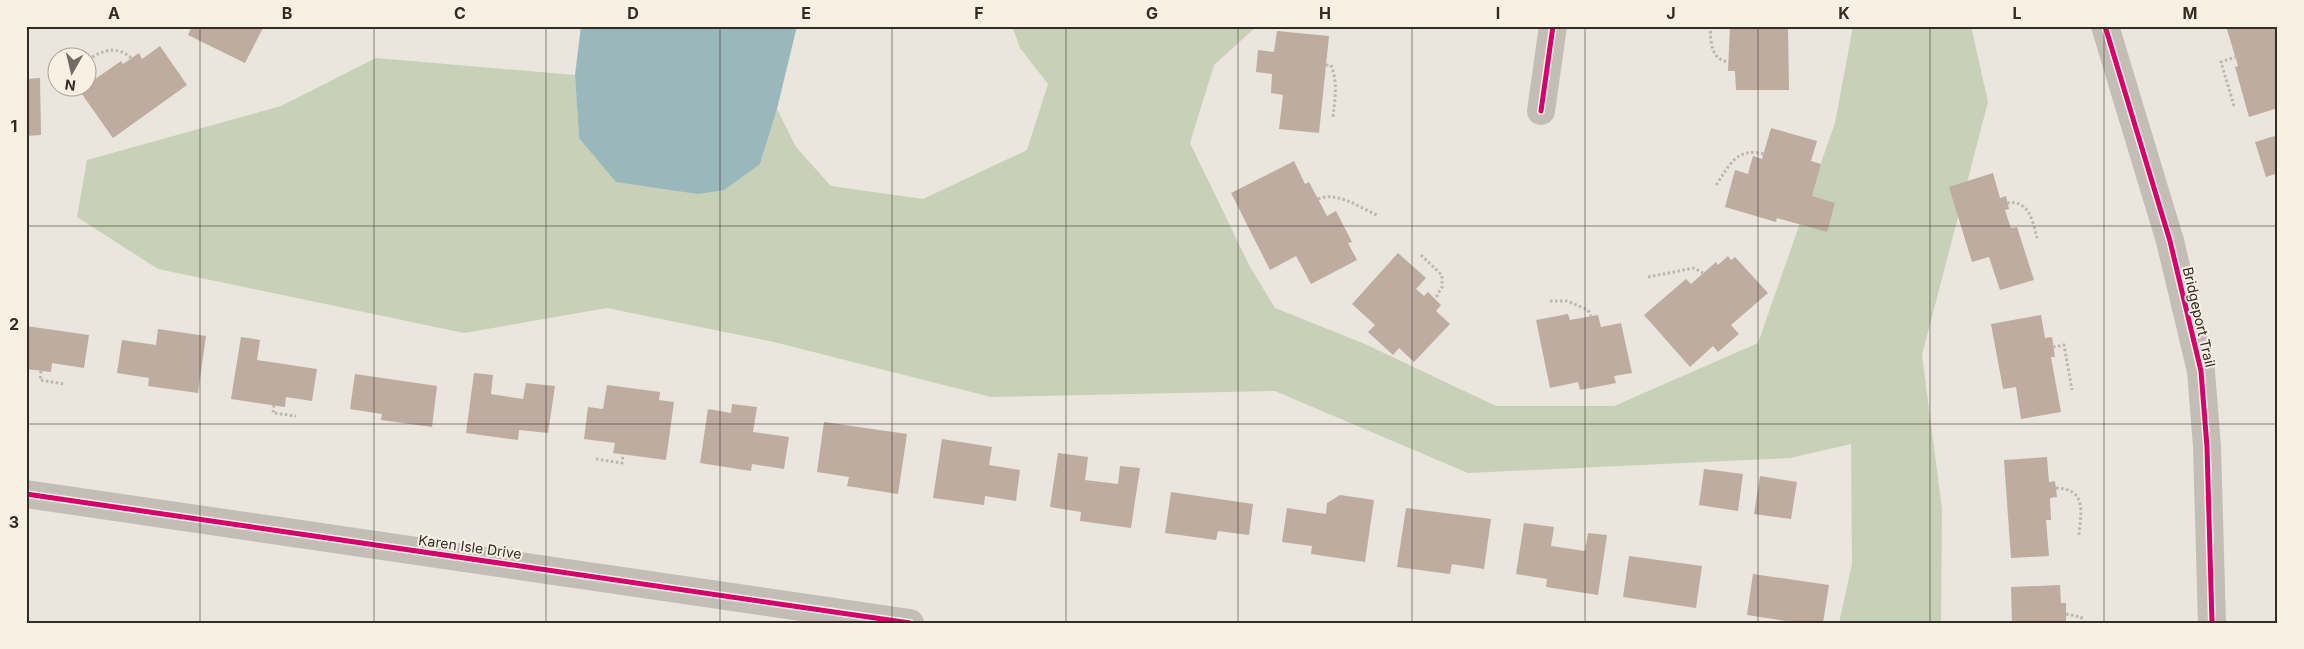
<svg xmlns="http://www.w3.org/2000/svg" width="2304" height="649" font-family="Inter,sans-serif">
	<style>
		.green { fill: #c8d0b7 }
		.water { fill: #9ab7bb }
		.building { fill: #bdac9f }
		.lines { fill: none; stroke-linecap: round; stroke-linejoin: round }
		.path { stroke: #bbb6af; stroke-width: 3; stroke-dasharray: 2.5 2.5; stroke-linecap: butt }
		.minor { stroke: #c3bdb6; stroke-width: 28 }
		.cycleway-casing { stroke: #f8f1e3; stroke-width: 8 }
		.cycleway { stroke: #d6006c; stroke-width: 5 }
		.grid { fill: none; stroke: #332b25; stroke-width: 1; stroke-opacity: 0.55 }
		.labels { text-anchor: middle; stroke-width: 4; stroke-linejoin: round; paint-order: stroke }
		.street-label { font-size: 14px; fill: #332b25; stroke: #f8f1e3 }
		.neatline { fill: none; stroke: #332b25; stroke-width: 2 }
		.grid-label { font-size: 16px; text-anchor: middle; font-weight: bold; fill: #332b25 }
	</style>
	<rect width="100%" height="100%" fill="#eae6dd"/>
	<path class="green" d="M1012 26H1257L1214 65 1190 143 1250 267 1275 308 1365 344 1496 406H1614L1758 343 1835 123 1853 26H1971L1988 102 1922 355 1942 509 1941 623H1839L1852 564 1851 444 1790 458 1468 473 1275 391 991 397 774 342 607 308 464 333 158 269 77 217 87 160 281 106 376 58 575 75 579 138 760 164 777 109 796 147 831 186 923 199 1027 150 1048 84 1020 48Z"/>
	<path class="water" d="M581 26H797L777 109 760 164 724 190 698 194 616 182 579 138 575 75Z"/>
	<path class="building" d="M192 26H264L245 63 188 35Z
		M1730 26 1788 27 1789 90H1736L1735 71H1728Z
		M2226 26H2276L2278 33V108L2249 117 2235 67 2238 66Z
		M1277 31 1329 36 1319 133 1279 129 1283 95 1271 93 1272 74 1256 72 1258 50 1274 52Z
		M160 46 187 85 113 138 79 90 88 88V84L121 61 123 64 139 53 142 59Z
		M40 78 41 135 26 136V79Z
		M1771 128 1817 141 1811 161 1821 164 1812 196 1835 203 1827 232 1777 218 1776 222 1725 207 1735 170 1748 174 1753 156 1762 159Z
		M2278 135V182H2277L2275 174 2266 177 2255 142Z
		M1294 161 1305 184 1309 182 1327 216 1336 211 1352 242 1348 243 1357 260 1311 284 1296 256 1270 270 1231 193Z
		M1993 173 2000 198 2006 196 2009 209 2005 210 2011 228 2017 227 2034 280 2000 290 1989 257 1972 262 1949 187Z
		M1398 253 1426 278 1416 289 1424 296 1428 292 1441 305 1436 311 1450 324 1414 362 1399 348 1393 355 1368 332 1375 325 1352 304Z
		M1728 256 1731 260 1735 257 1768 293 1731 325 1739 334 1718 352 1713 346 1690 367 1644 315 1686 279 1691 284 1716 262 1718 265Z
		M1568 314 1570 320 1598 315 1601 327 1621 323 1632 373 1614 376 1616 383 1580 390 1578 382 1550 388 1536 320Z
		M2041 315 2045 338 2052 337 2055 357H2051L2061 412 2021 419 2016 387 2003 389 1991 324Z
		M26 326 89 335 84 368 52 363 51 372 26 369Z
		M158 329 206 336 198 393 148 386 149 378 117 373 122 340 156 345Z
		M241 337 260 340 257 360 317 369 312 401 286 397 285 407 231 399Z
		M474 373 493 375 491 394 523 399 526 383 555 386 548 433 519 430 518 440 466 433Z
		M355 374 437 386 432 427 381 420 382 414 350 409Z
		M607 385 660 392 659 400 674 402 666 460 613 453 615 443 584 439 588 407 603 409Z
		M732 404 757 407 753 432 789 437 784 469 752 464 751 471 700 463 708 409 731 413Z
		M824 422 907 434 898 494 847 486 849 477 817 472Z
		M942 439 992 447 989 465 1020 470 1016 501 985 496 984 505 933 498Z
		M1058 453 1088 457 1085 480 1118 484 1120 466 1140 468 1131 528 1080 521 1081 512 1050 507Z
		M2047 457 2049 482 2055 481 2057 497 2050 498 2051 520H2046L2049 556 2011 558 2004 460Z
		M1704 469 1743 474 1738 511 1699 505Z
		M1760 476 1797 482 1791 519 1754 514Z
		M1171 492 1253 504 1249 535 1218 531 1216 540 1165 533Z
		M1340 495 1374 500 1365 562 1311 554 1312 546 1282 542 1287 508 1326 514 1327 503Z
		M1406 508 1491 519 1484 569 1452 564 1450 574 1397 567Z
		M1524 523 1554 527 1551 546 1585 551 1588 533 1607 535 1598 595 1546 587 1547 579 1516 574Z
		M1629 556 1702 566 1696 608 1623 597Z
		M1753 574 1829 585 1823 623H1799L1747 615Z
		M2060 585 2061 603H2066V623H2012L2011 587Z"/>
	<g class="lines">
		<path class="path" d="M1710 26C1711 41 1710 59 1728 62
			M88 60C102 50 117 45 131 58
			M1326 65H1331C1338 83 1335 98 1333 117
			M2234 106 2221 62 2235 57
			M1716 185C1730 165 1736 147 1764 154
			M1318 199C1338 191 1358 207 1377 215
			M2007 203C2029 199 2033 222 2037 238
			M1421 255 1442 275V287L1435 299
			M1648 277 1694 268 1703 273
			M1550 301H1567L1588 310 1591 316
			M2053 347 2064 345 2072 390
			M41 371 40 380 64 384
			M274 405 273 413 296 416
			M596 459 622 463 623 454
			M2056 488C2087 489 2081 512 2079 535
			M2066 614 2081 617 2084 623"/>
		<path class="minor" d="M2105 26 2170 241 2201 371 2207 447 2212 623
			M1541 111 1553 26
			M26 494 910 623"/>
		<defs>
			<path id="cycleway" d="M2105 26 2170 241 2201 371 2207 447 2212 623
				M1541 111 1553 26
				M26 494 910 623"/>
		</defs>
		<use href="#cycleway" class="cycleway-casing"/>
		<use href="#cycleway" class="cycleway"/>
	</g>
	<path class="grid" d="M200 26V623M374 26V623M546 26V623M720 26V623M892 26V623M1066 26V623M1238 26V623M1412 26V623M1585 26V623M1758 26V623M1930 26V623M2104 26V623M26 226H2278M26 424H2278"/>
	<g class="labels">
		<g class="street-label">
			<text transform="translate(2199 317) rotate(77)" y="5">Bridgeport Trail</text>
			<text transform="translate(470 547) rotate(8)" y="5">Karen Isle Drive</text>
		</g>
	</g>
	<rect width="2304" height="649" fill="none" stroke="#f8f1e3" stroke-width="55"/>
	<g transform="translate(72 72) rotate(188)"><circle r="24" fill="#f8f1e3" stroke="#a9a297"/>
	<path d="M0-4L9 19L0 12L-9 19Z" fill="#736c65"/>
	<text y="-8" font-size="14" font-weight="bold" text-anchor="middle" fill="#332b25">N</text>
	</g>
	<rect x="28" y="28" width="2248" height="594" class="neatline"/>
	<g class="grid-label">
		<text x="114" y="19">A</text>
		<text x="287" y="19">B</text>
		<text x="460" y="19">C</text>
		<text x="633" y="19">D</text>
		<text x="806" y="19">E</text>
		<text x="979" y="19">F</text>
		<text x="1152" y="19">G</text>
		<text x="1325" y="19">H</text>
		<text x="1498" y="19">I</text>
		<text x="1671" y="19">J</text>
		<text x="1844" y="19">K</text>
		<text x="2017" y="19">L</text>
		<text x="2190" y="19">M</text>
		<text x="14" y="132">1</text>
		<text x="14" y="330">2</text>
		<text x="14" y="528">3</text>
	</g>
</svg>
